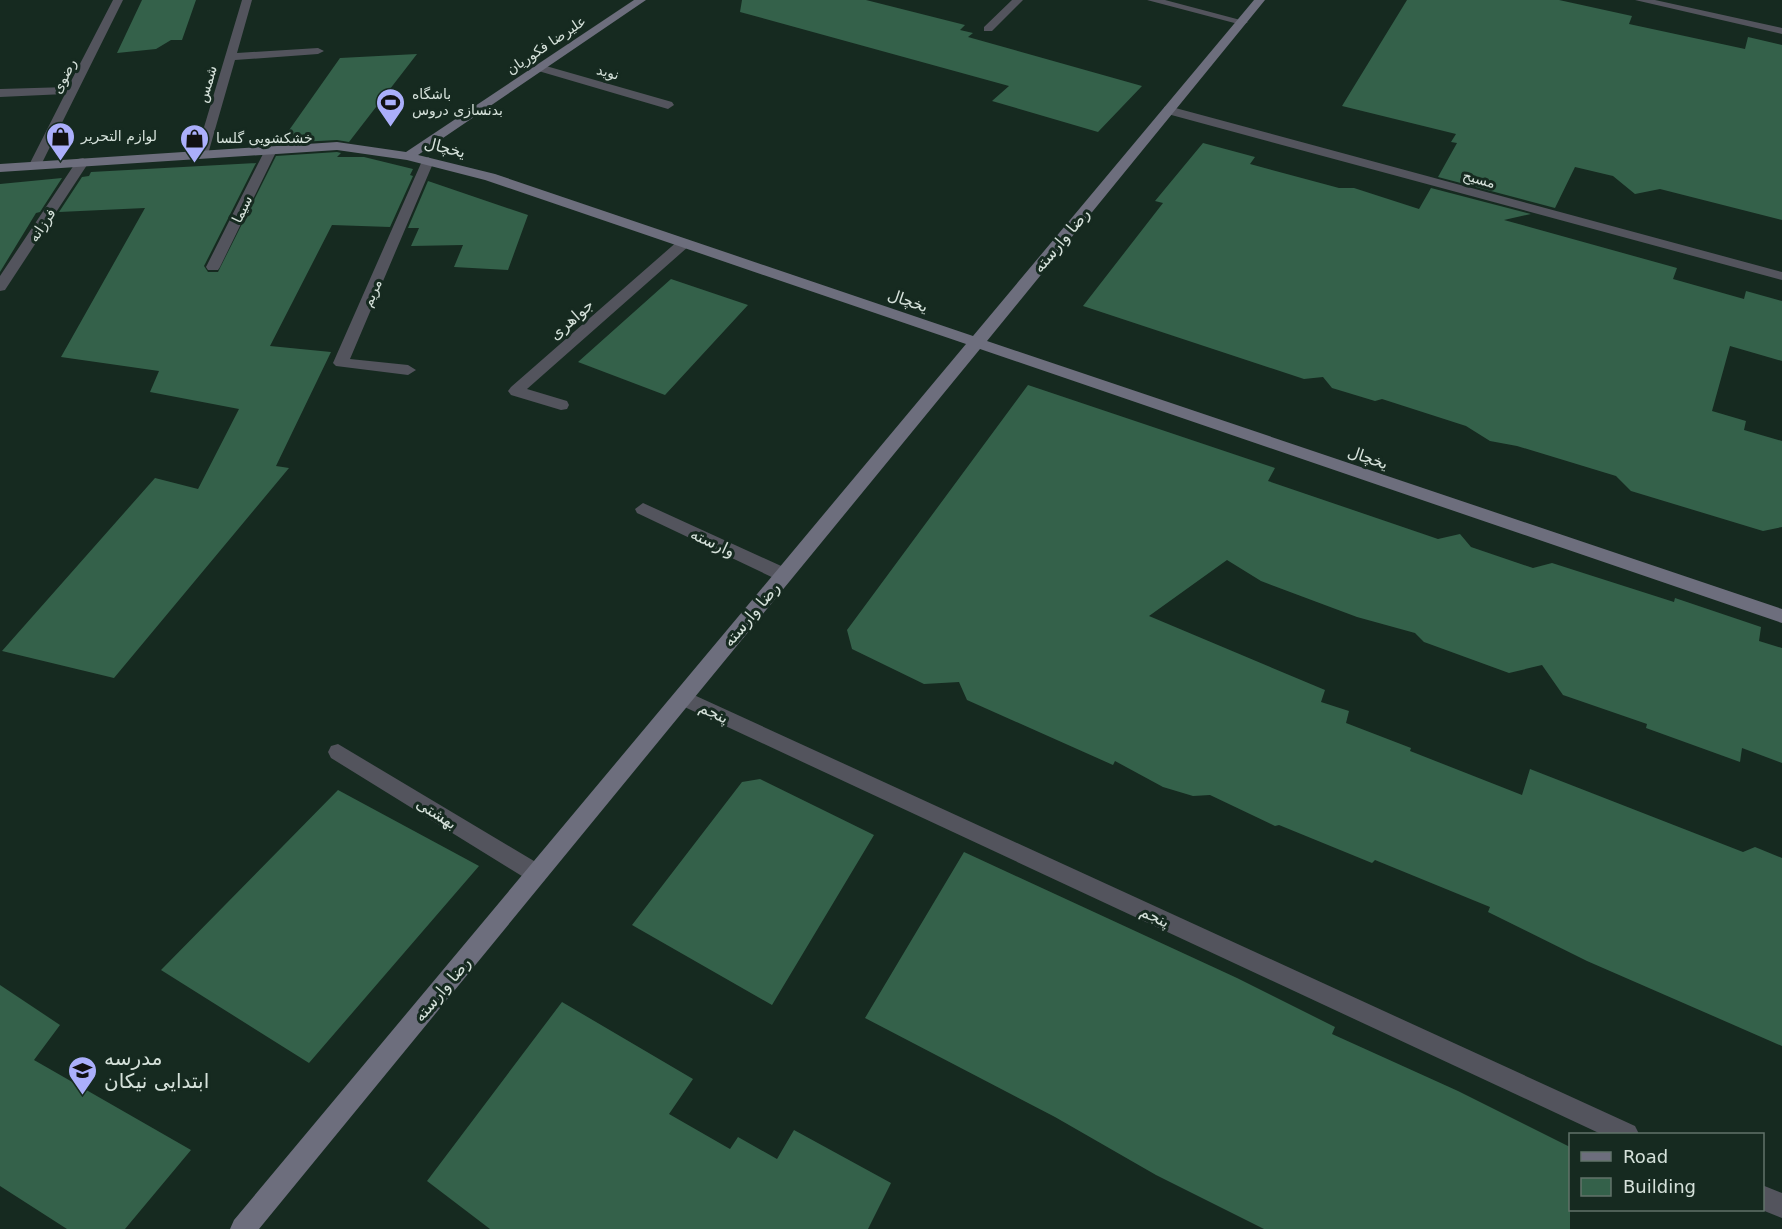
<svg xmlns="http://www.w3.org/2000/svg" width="1782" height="1229" font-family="'DejaVu Sans','Noto Naskh Arabic',sans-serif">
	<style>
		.building { fill: #34614a }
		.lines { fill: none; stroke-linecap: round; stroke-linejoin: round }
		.street { fill: #53545d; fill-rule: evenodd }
		.secondary { fill: #6d6e7d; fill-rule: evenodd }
		.labels { text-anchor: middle; stroke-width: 6; stroke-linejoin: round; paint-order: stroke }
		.far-street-label { font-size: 14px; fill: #d5e1da; stroke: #162a20 }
		.far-poi-label { font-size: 14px; fill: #d5e1da; stroke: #162a20; text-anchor: start }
		.street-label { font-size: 16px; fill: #d5e1da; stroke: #162a20 }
		.near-poi-label { font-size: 20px; fill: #d5e1da; stroke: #162a20; text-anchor: start }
	</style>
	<rect width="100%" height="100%" fill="#162a20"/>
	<path class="building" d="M142 0H196L182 40H171L156 49 117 53Z
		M742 0H866L965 25 960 30 973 33 968 37 1142 86 1098 132 992 101 1009 86 740 12Z
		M1407 0H1559L1632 16 1629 24 1745 49 1748 37 1782 45V220L1660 189 1635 194 1613 176 1575 167 1555 208 1438 177 1457 143 1451 142 1456 134 1342 106Z
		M417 54 349 142 337 140 280 143 340 58Z
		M1203 143 1255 157 1250 164 1339 188H1354L1419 209 1431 188 1531 214 1504 220 1677 268 1673 279 1744 299 1746 291 1782 301V361L1730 346 1712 411 1746 421 1744 430 1782 441V527L1763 531 1631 491 1616 476 1517 446 1490 441 1466 426 1382 399 1375 401 1332 388 1323 377 1304 379 1083 306 1163 203 1155 201Z
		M337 152 341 153 337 157H364L413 169 410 175 413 176 390 227 332 225 270 346 331 352 276 466 289 468 114 678 2 651 155 478 198 489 239 409 150 392 159 371 61 357 145 208 59 212 82 177 89 176 91 172 256 163 204 266 208 272H218L276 156Z
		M62 178 40 212 36 213 0 272V184Z
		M428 181 528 215 508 270 454 267 463 245 411 246 419 228H408Z
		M671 279 748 305 665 395 578 362Z
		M1028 385 1275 468 1268 481 1438 539 1460 534 1471 547 1533 568 1552 563 1674 602 1675 598 1761 627 1759 641 1782 648V763L1742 748 1740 762 1646 728 1647 724 1563 695 1542 665 1509 673 1424 642 1415 633 1357 617 1261 581 1227 560 1149 616 1325 690 1321 702 1349 711 1346 723 1411 748 1410 751 1522 795 1530 769 1743 852 1755 847 1782 858V1046L1587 961 1488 912 1490 907 1375 860 1372 863 1279 825 1275 826 1210 795 1193 796 1163 787 1115 761 1113 765 967 700 959 682 924 684 852 649 847 630Z
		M760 779 874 835 772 1005 632 925 742 782Z
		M338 790 479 866 309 1063 161 970Z
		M964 852 1237 978 1335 1027 1332 1034 1458 1091 1570 1147V1229H1264L1156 1175 1055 1117 865 1018Z
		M0 985 60 1025 34 1060 191 1150 125 1229H67L0 1186Z
		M562 1002 693 1079 669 1114 730 1149 738 1137 777 1159 794 1130 891 1183 868 1229H490L427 1181Z"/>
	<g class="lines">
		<path class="street" d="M113 0H123L41 165 35 169 30 168 29 165 65 94 0 97V89L68 87Z
			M242 0H252L237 53 318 48 324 51 318 54 235 60 208 154 206 157H198L196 154Z
			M1012 0H1023L992 31H984V27Z
			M1147 0H1165L1248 22 1242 25Z
			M1635 0H1655L1782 28V34Z
			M539 64 672 102 674 105 668 109 535 70V66Z
			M1168 106 1782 272V280L1164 113V107Z
			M271 146 277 150 220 267 218 270H208L206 267 265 150Z
			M428 157 434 161 350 359 408 365 416 370 408 375 336 366 333 363 422 161Z
			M83 158 89 162 5 290 0 291V276L78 159Z
			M684 239 691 243 689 246 527 389 567 401 569 405 567 409 561 410 511 395 508 391 511 387 679 240Z
			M643 503 790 570 793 575 790 580H778L637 513 635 509Z
			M683 690 1635 1126 1639 1134H1601L676 703 674 698 676 693Z
			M338 744 544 867 547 874 544 881 537 883 530 881 331 758 328 752 331 746Z
			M1762 1185 1782 1193V1218L1762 1210Z"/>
		<path class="secondary" d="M634 0H646L418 155 495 174 973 336 1254 0H1265L987 341 1782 609V623L980 349 259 1229H230L234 1220 966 344 485 180 407 160 337 150 0 172V164L337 142 406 152Z"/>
	</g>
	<defs>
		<symbol id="stadium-pin" viewBox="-11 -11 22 30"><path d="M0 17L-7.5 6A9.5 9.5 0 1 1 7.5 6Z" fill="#abaffb" stroke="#162a20"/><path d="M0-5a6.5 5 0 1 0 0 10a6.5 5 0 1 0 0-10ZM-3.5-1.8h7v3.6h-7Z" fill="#111"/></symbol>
		<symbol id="shop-pin" viewBox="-11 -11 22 30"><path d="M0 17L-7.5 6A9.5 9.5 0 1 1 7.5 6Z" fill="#abaffb" stroke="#162a20"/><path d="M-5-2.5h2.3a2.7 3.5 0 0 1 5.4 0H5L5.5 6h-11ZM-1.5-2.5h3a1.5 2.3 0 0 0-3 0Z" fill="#111"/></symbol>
		<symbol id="school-pin" viewBox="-11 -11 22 30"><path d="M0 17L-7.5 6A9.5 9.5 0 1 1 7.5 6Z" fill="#abaffb" stroke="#162a20"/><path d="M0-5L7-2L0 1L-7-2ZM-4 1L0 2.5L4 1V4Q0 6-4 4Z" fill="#111"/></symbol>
	</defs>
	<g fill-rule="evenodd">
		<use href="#stadium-pin" x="374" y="86" width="33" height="45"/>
		<use href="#shop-pin" x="44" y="120" width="33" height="45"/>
		<use href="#shop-pin" x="178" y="122" width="33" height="45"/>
		<use href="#school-pin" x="66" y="1054" width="33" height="45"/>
	</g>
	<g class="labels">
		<g class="far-street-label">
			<text transform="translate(546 45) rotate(-34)" y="5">علیرضا فکوریان</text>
			<text transform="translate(608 72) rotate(16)" y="5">نوید</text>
			<text transform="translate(64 76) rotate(-63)" y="5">رضوی</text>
			<text transform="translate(207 84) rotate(-74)" y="5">شمس</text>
			<text transform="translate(1479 179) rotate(15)" y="5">مسیح</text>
			<text transform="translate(242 209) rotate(-64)" y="5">سیما</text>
			<text transform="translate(42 225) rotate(-56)" y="5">فرزانه</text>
			<text transform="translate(372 293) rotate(-67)" y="5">مریم</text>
		</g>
		<g class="far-poi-label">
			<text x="412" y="99">باشگاه<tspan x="412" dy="16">بدنسازی دروس</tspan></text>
			<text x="81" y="141">لوازم التحریر</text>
			<text x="216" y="143">خشکشویی گلسا</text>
		</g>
		<g class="street-label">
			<text transform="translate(445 147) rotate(14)" y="6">یخچال</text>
			<text transform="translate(1061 240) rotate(-50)" y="6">رضا وارسته</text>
			<text transform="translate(908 300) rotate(19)" y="6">یخچال</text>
			<text transform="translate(571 319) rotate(-41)" y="6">جواهری</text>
			<text transform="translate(1368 457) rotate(19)" y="6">یخچال</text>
			<text transform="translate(713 542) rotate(25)" y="6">وارسته</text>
			<text transform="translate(751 614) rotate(-50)" y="6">رضا وارسته</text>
			<text transform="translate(714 712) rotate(25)" y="6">پنجم</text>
			<text transform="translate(437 813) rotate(32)" y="6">بهشتی</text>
			<text transform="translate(1155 916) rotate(25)" y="6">پنجم</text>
			<text transform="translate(442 989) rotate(-50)" y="6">رضا وارسته</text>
		</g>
		<g class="near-poi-label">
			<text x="104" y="1065">مدرسه<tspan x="104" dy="23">ابتدایی نیکان</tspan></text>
		</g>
	</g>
	<rect x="1569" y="1133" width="195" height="78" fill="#162a20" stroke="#62736a" stroke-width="1.5"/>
	<rect x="1581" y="1152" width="30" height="9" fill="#6d6e7d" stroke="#62736a" stroke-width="1.5"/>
	<text x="1623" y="1163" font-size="18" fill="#d5e1da">Road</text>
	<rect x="1581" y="1178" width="30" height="18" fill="#34614a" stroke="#62736a" stroke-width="1.5"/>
	<text x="1623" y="1193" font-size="18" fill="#d5e1da">Building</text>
</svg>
